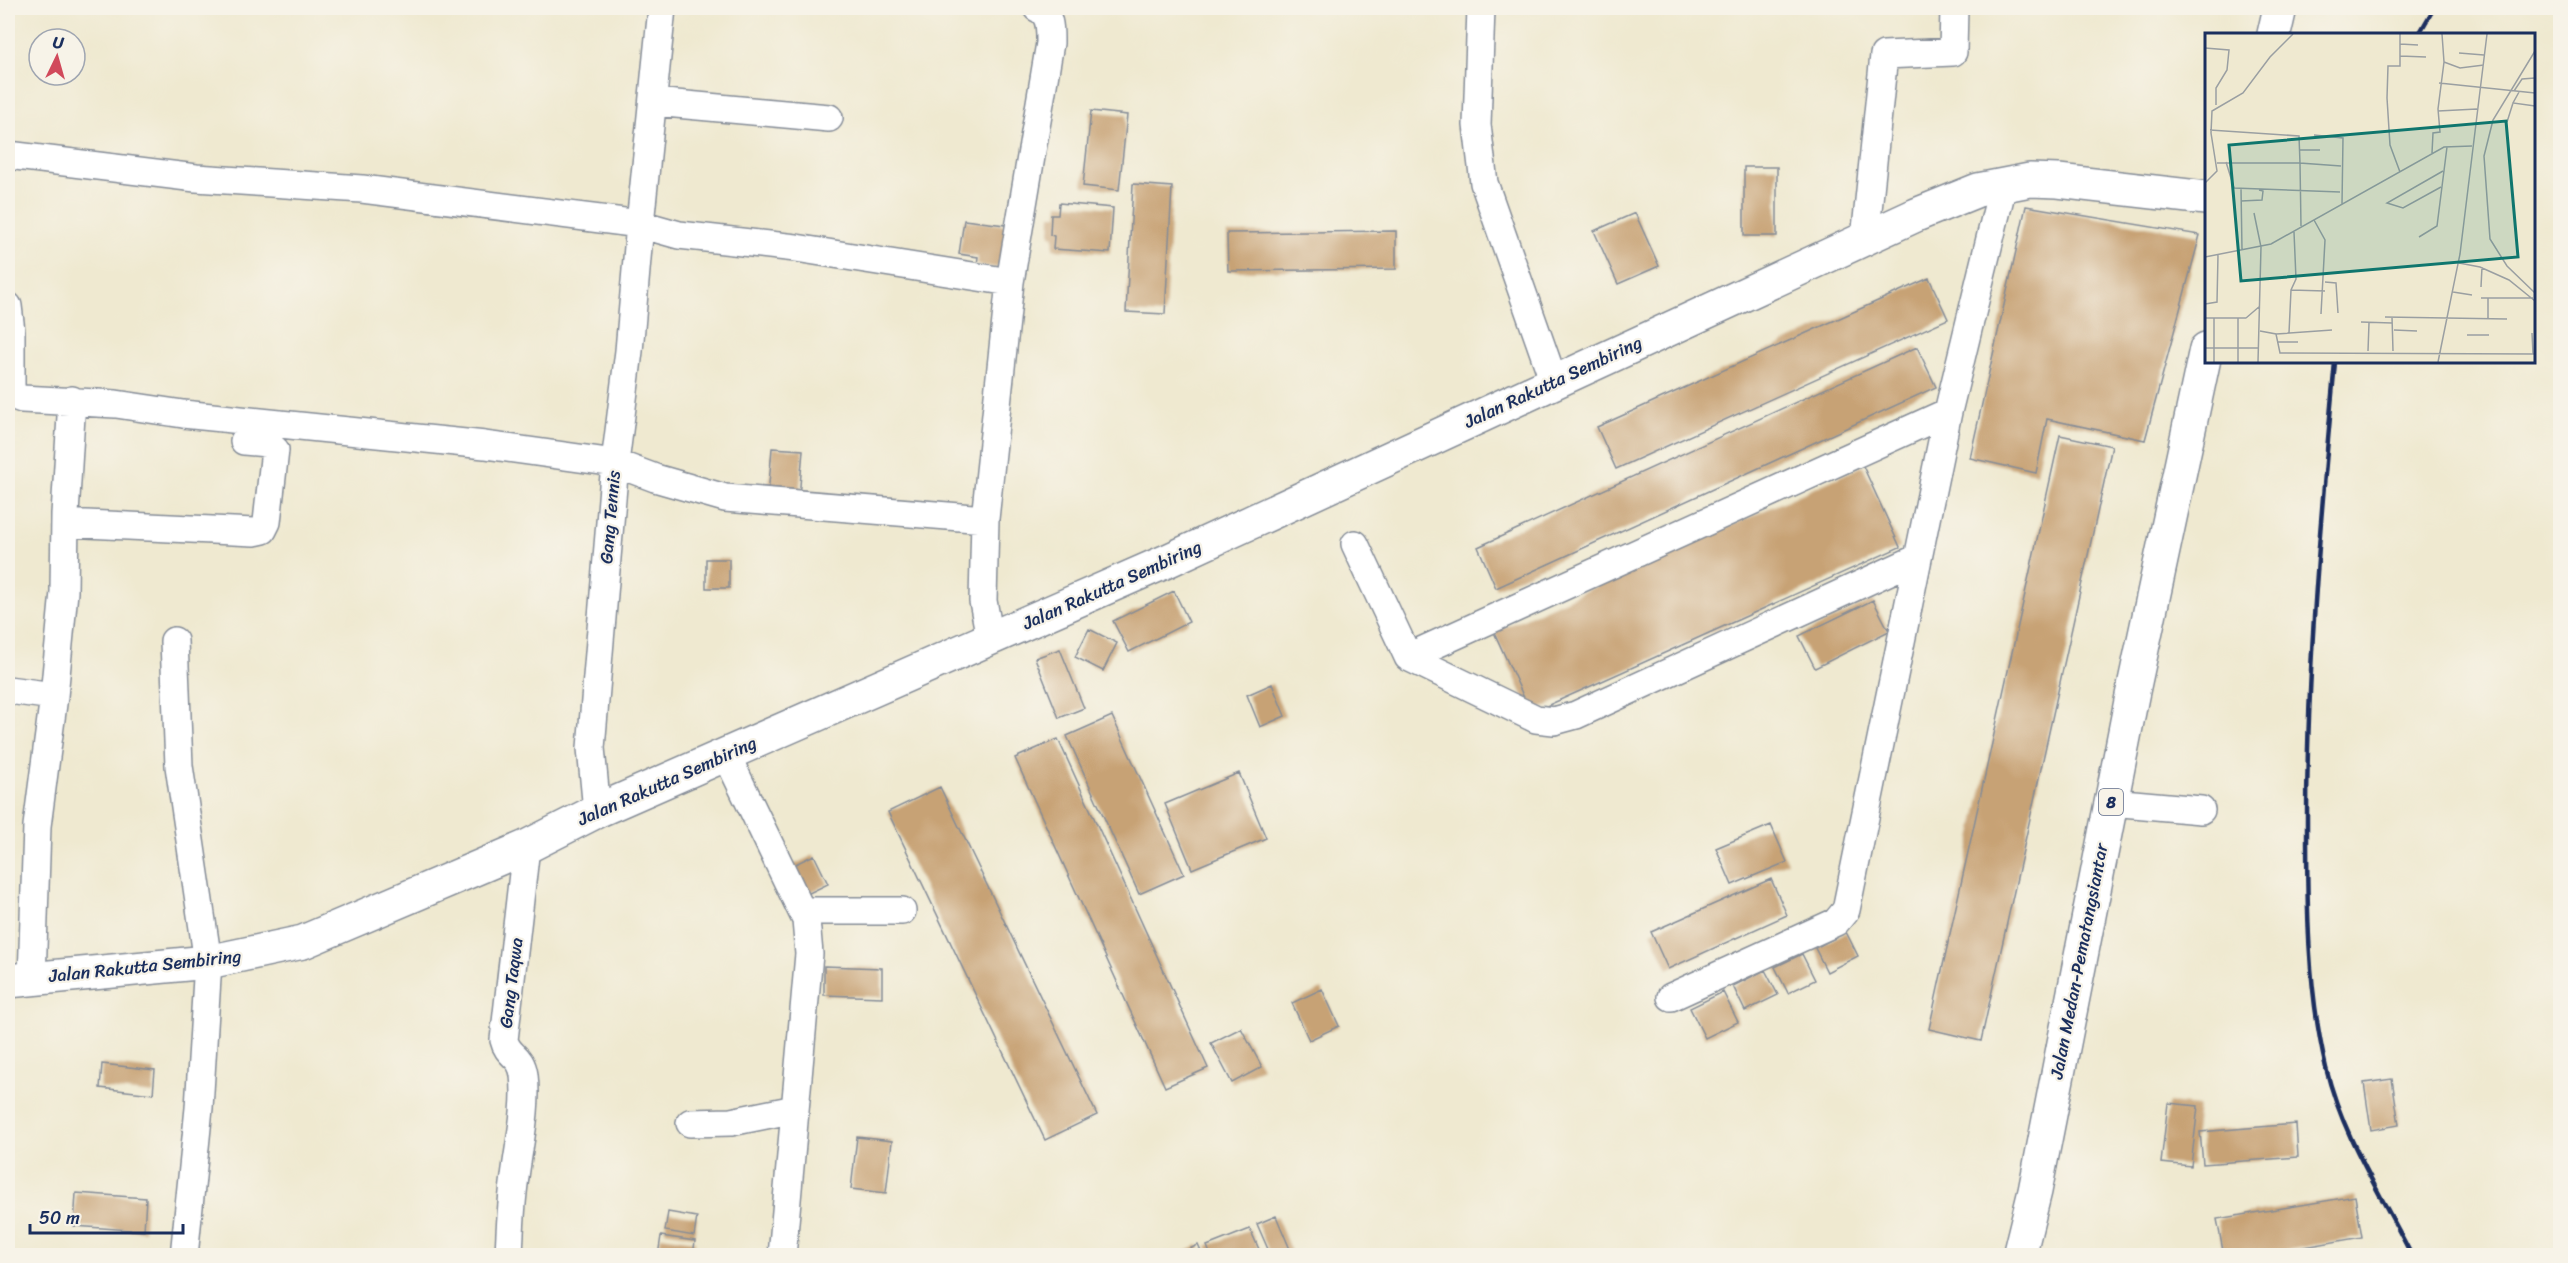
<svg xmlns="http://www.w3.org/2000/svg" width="2568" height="1263" font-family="Sriracha,sans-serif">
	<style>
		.building { fill: #c7a275 }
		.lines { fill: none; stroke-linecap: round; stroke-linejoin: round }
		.minor-casing { stroke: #858c97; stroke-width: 30 }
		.major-casing { stroke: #858c97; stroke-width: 36 }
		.highway-casing { stroke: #858c97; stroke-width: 36 }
		.minor { stroke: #fff; stroke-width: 27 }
		.major { stroke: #fff; stroke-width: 33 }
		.highway { stroke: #fff; stroke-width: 33 }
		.rail { stroke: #1b2f5e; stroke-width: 4.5 }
		.labels { text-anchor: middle; stroke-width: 4.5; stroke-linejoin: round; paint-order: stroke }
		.shield { fill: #f7f3e8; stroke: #5d6a87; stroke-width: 1.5 }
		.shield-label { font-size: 16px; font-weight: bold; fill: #1b2f5e }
		.street-label { font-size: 18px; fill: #1b2f5e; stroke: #f7f3e8 }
		.inset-road { fill: none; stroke: #9a9fa2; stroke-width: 1.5 }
		.view { fill: #0f766e; fill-opacity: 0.15; stroke: #0f766e; stroke-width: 3 }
		.inset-edge { fill: none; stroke: #1b2f5e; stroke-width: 3 }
	</style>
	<rect width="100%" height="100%" fill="#f7f3e8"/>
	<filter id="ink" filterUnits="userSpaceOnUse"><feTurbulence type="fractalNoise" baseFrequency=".0167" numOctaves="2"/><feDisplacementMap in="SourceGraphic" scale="12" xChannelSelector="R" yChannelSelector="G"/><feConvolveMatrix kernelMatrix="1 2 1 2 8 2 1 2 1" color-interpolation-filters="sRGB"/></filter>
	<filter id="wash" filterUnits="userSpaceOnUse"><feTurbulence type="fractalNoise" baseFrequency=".008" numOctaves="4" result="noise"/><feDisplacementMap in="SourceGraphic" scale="24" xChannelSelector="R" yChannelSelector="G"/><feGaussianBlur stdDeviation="1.35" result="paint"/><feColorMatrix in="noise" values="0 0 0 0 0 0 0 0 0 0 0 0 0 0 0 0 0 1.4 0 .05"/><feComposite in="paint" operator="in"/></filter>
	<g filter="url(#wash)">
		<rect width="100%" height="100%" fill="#efe9d0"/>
		<g id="blocks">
			<path class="building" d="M1091 111 1127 115 1119 190 1083 186Z
				M1744 167H1777V236H1744Z
				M1133 184 1172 187 1165 314 1126 312Z
				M1059 203 1113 208 1110 253 1053 249 1054 236 1050 235 1051 215H1058Z
				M2026 206 2200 235 2145 440 2047 419 2036 473 1970 458Z
				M1635 213 1659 266 1618 284 1594 231Z
				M964 220 1013 226 1008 260 1000 258 998 268 977 265 978 257 959 254Z
				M1396 231V269L1228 271 1227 233Z
				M1929 278 1948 319 1616 469 1597 427Z
				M1917 347 1936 387 1496 588 1478 547Z
				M2060 435 2112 446 1981 1041 1929 1029Z
				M772 448 803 450 799 498 768 496Z
				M1863 466 1900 547 1531 713 1494 632Z
				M706 559H729V588H706Z
				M1174 591 1189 622 1129 652 1113 621Z
				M1873 600 1889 631 1815 668 1799 636Z
				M1089 629 1117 643 1103 671 1075 657Z
				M1060 649 1084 708 1059 718 1035 658Z
				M1272 684 1285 716 1260 727 1247 695Z
				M1112 716 1184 874 1139 894 1067 736Z
				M1058 739 1208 1068 1165 1087 1015 758Z
				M1239 773 1266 838 1192 869 1165 804Z
				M940 787 1097 1115 1045 1140 888 812Z
				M1771 825 1787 862 1732 885 1716 848Z
				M814 855 828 884 803 896 789 867Z
				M1771 879 1787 915 1668 969 1651 932Z
				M1846 932 1858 956 1827 972 1815 948Z
				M1802 954 1815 980 1788 993 1775 967Z
				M824 966 882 968V997L824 995Z
				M1765 970 1778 995 1745 1011 1733 986Z
				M1322 989 1339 1026 1309 1040 1292 1003Z
				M1723 992 1738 1022 1705 1038 1690 1008Z
				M1241 1028 1262 1067 1232 1083 1211 1043Z
				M102 1064 155 1070 153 1094 100 1088Z
				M2392 1079 2399 1125 2371 1130 2364 1083Z
				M2168 1103 2198 1106 2191 1166 2161 1163Z
				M2296 1124 2298 1157 2203 1164 2200 1132Z
				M857 1137 892 1141 886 1193 851 1189Z
				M76 1193 146 1198 144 1231 74 1226Z
				M2355 1196 2362 1237 2254 1256H2224L2217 1219Z
				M668 1212 697 1217 694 1236 665 1231Z
				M1276 1216 1292 1254 1289 1256H1271L1257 1224Z
				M1250 1229 1262 1256H1211L1207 1246Z
				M661 1236 695 1241 693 1256H658Z
				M1198 1245 1203 1256H1174Z"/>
		</g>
	</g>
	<g filter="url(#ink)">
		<use href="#blocks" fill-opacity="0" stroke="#858c97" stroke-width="1.5"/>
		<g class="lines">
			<defs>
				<path id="minor" d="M662 8 640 224 679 235 796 248 1010 282
					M1481 8 1477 125 1484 183 1554 382
					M654 102 829 118
					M8 155 196 178 362 189 640 224 629 351 615 463 591 748 597 811
					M1865 239 1884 55 1953 52 1954 8
					M8 306 11 331V392L14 396 22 399 116 404 183 414 485 445 615 463 655 478 725 498 985 519
					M65 523 254 532 263 530 267 522 275 450 267 443 244 441
					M1355 544 1408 657
					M1918 558 1576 715 1554 721 1536 719 1408 657 1948 412
					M990 638 983 601 985 519 1010 282 1050 43C1050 30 1051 13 1037 8
					M174 641 179 766 208 962 199 1108 184 1256
					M8 690 54 696
					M726 754 806 920 809 954 782 1256
					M2111 802 2201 810
					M802 911H902
					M32 979 37 826 54 696 64 592 65 514 72 400
					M1671 997 1836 922 1846 910 1948 412 2003 185
					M690 1123 731 1122 795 1109
					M509 1256C510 1229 511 1203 515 1177 519 1144 528 1108 524 1075 521 1054 508 1057 504 1040L526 847"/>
				<path id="major" d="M8 981 208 962 303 942 526 847 597 811 1167 561 1916 215 1978 190 2030 180 2058 181 2206 198"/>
				<path id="highway" d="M2274 34 2280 8
					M2019 1256 2035 1191 2132 696 2206 349"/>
			</defs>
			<use href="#minor" class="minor-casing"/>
			<use href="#major" class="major-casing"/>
			<use href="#highway" class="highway-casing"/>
			<use href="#minor" class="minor"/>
			<use href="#major" class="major"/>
			<use href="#highway" class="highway"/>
			<path class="rail" d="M2419 34 2434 8
				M2335 362C2321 514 2307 667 2307 821 2307 903 2307 987 2326 1068 2342 1135 2381 1194 2412 1256"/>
		</g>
	</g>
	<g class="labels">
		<rect class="shield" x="2099" y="789" width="24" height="26" rx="4.5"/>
		<g class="shield-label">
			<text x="2111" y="808">8</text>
		</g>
		<g class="street-label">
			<text transform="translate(1553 382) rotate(-25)" y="6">Jalan Rakutta Sembiring</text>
			<text transform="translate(610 517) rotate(-85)" y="6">Gang Tennis</text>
			<text transform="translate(1112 585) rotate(-24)" y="6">Jalan Rakutta Sembiring</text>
			<text transform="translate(667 781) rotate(-24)" y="6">Jalan Rakutta Sembiring</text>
			<text transform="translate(2079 961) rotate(-79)" y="6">Jalan Medan-Pematangsiantar</text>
			<text transform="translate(145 966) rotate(-6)" y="6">Jalan Rakutta Sembiring</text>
			<text transform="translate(511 983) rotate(-83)" y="6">Gang Taqwa</text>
		</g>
	</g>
	<g transform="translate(2205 33)">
		<rect width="330" height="330" fill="#efe9d0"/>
		<path class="inset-road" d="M195 1V33H183L182 65 185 112 195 139M195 11 213 12M0 15 24 17 22 37 11 55V72M330 18 288 87 279 123 285 206 302 233 330 260M254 20 279 22M195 23 221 24M239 29 255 35 279 32M234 50 330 60M309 58 317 46 330 45M314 59 308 70 330 73M233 78 272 76M302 89 308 70M5 97 94 103 95 130 136 133M109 102 138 105 137 171M95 117H115M227 120 228 100 235 99 233 76 239 29 237 1M21 129 29 155 135 159M12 130H95L96 193M0 150 12 138 6 100 7 78 38 60 65 24 88 1M236 154 198 175 182 170 238 138M36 155 37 217M36 168 57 167 58 158 54 157M49 180 56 214 53 329M109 187 120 207 116 281M214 204 232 193 242 114M0 224 66 211 239 114 267 113M254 230 275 234 304 247 330 268M120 249 131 250 133 280M276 254 277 234M86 257 120 258M248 259 267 262M276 265H328M0 271 12 269 13 222M180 284 302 286M187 284 188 318M0 285H41M41 285 55 273M283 285V265M156 289 187 290M189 297 212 298M55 298 71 301 75 320 330 321M84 300 86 257 91 246 89 199M327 300 328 321M71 301 127 297M262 302H284M72 309H93M0 315H53M163 318 164 290M9 329V285M33 329V285M233 329 255 221 282 1"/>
		<path class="view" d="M301 88 313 224 36 248 24 112Z"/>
		<rect width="330" height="330" class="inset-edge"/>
	</g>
	<rect width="2568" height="1263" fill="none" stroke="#f7f3e8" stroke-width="30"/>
	<g transform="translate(57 57) rotate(5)"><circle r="28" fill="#f7f3e8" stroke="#9fa5b1" stroke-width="1.5"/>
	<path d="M0-4.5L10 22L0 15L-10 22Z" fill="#d1495b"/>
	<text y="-9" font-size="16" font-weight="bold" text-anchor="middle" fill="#1b2f5e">U</text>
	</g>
	<path d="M30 1224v9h153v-9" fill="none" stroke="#1b2f5e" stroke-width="3"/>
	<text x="39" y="1224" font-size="18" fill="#1b2f5e" stroke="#f7f3e8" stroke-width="4.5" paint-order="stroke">50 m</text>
</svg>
